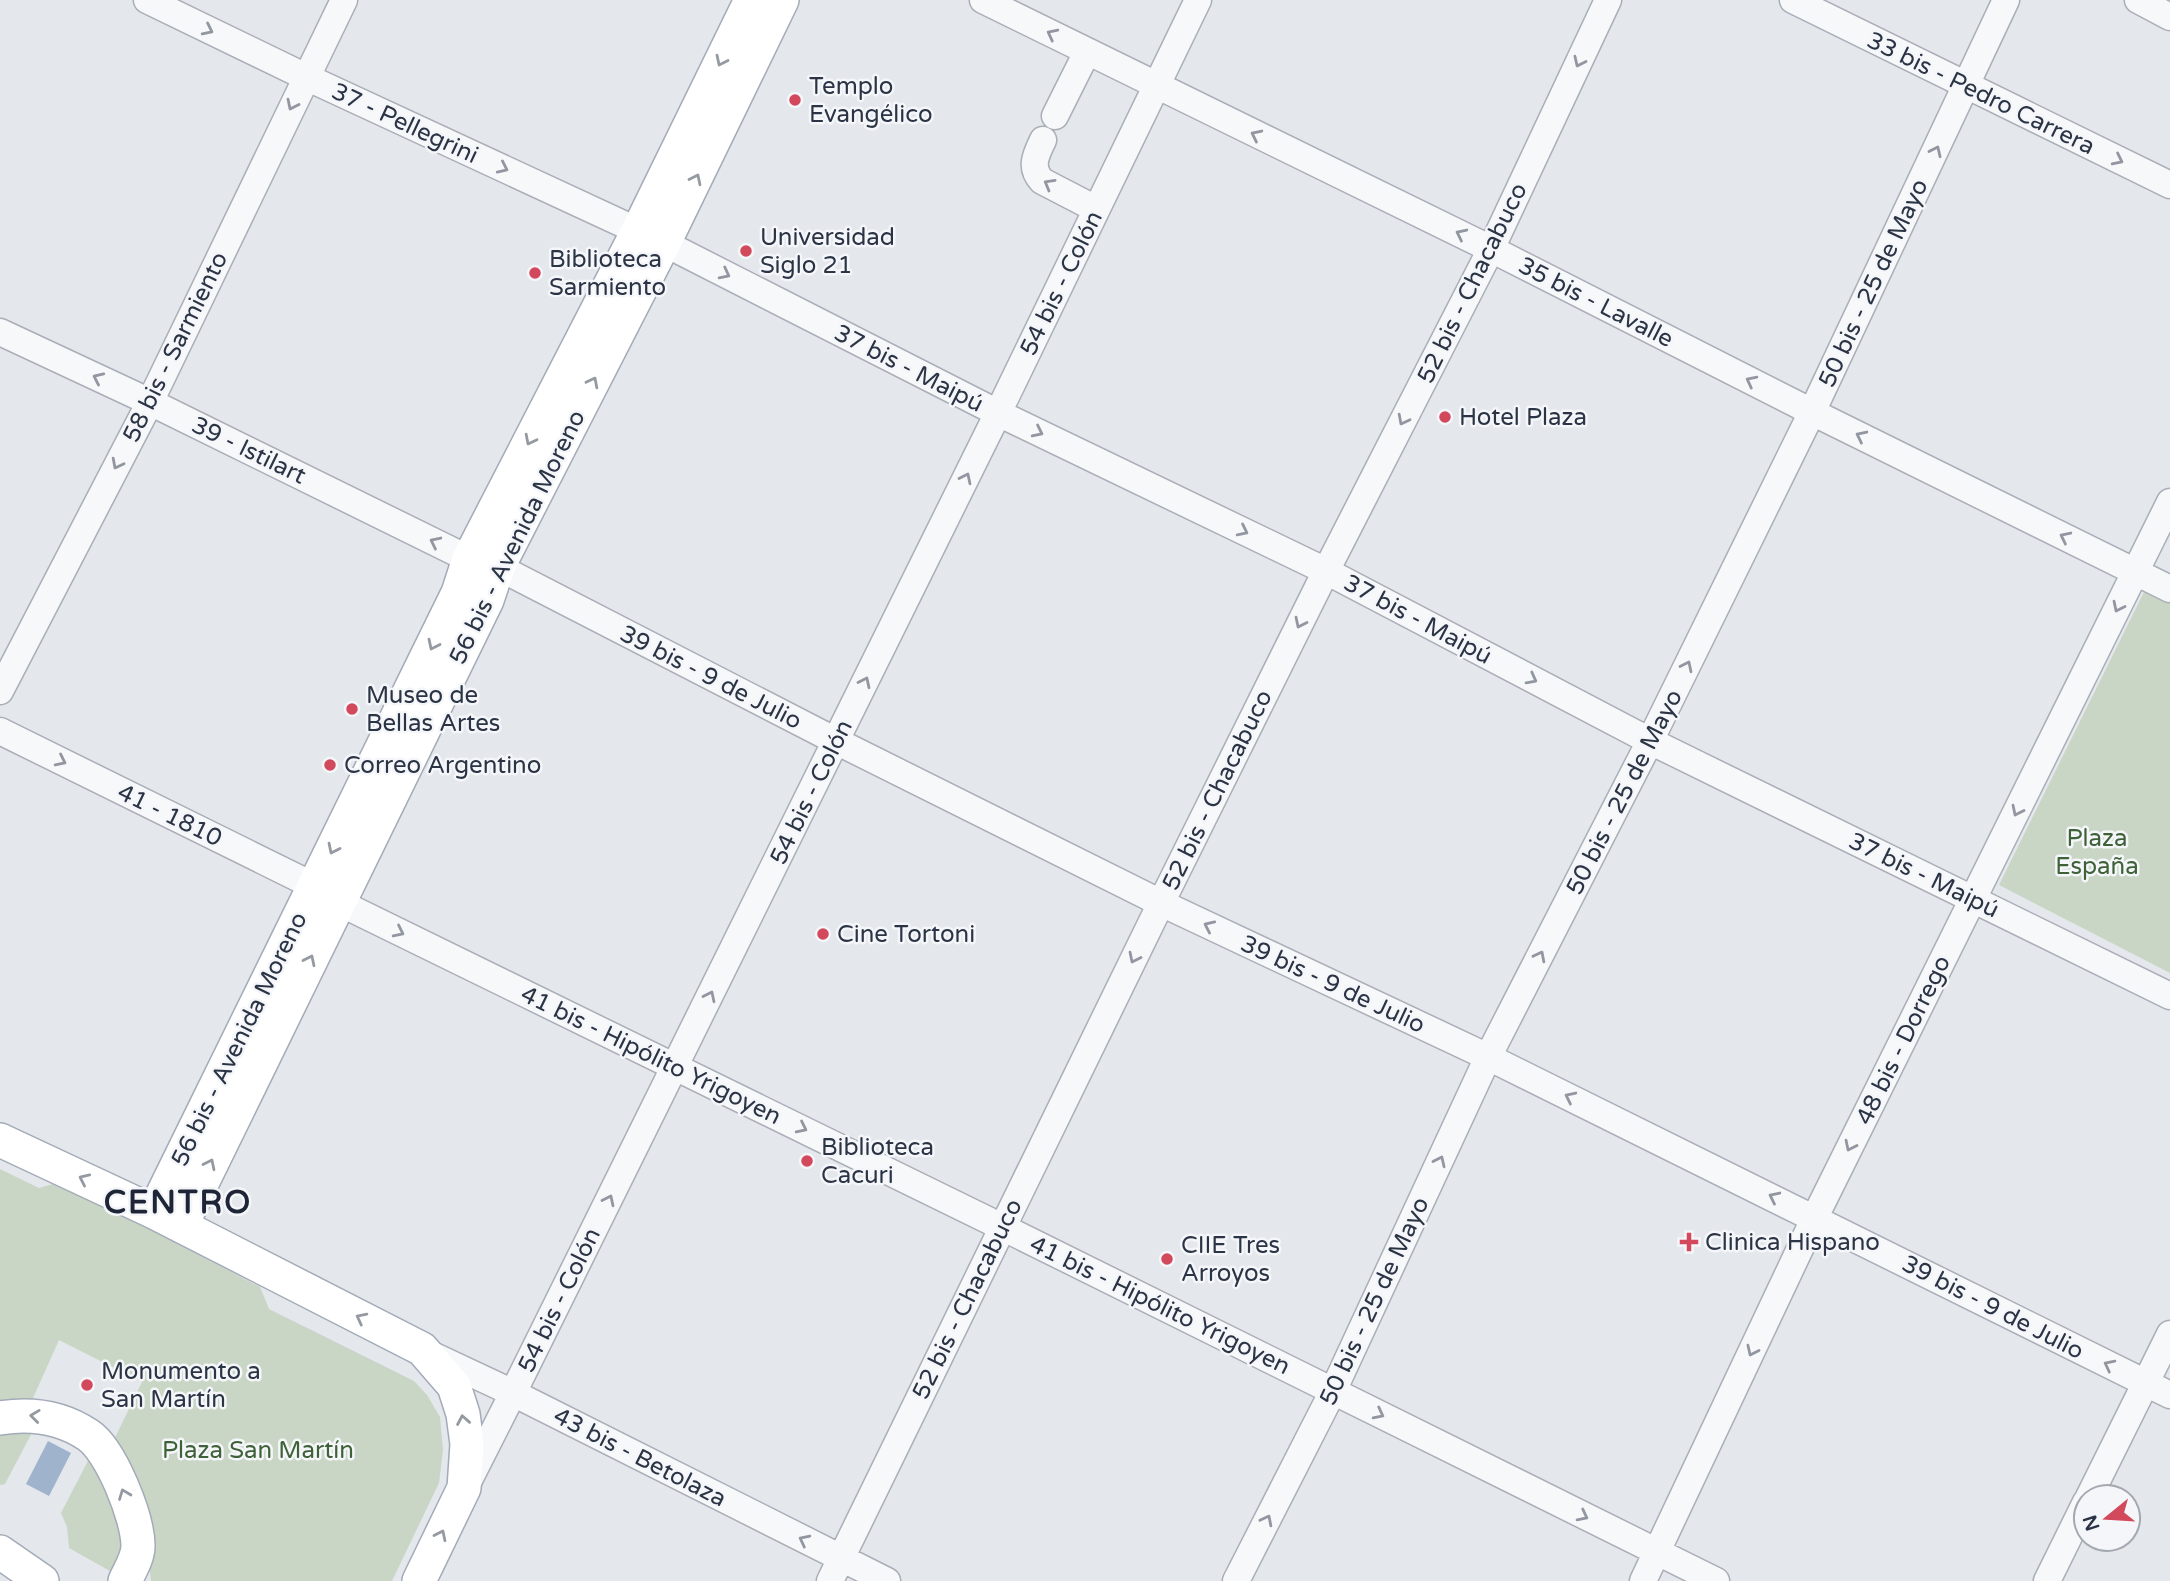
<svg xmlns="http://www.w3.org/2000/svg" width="2170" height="1581" font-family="'Varela Round',sans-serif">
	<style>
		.green { fill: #c9d6c5 }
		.water { fill: #9fb4cc }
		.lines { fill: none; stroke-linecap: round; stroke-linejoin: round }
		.minor-casing { stroke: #a9aeb7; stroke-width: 29 }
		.major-casing { stroke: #a3abb8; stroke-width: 36 }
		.minor { stroke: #f7f8fa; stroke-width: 26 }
		.major { stroke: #fff; stroke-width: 33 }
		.oneway { stroke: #9196a0 }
		.oneway2 { stroke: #959aa2 }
		.poi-dot { fill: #d1495b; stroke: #f4f6f9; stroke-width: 2.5 }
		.labels { text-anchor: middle; stroke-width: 5; stroke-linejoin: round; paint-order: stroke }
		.poi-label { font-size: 24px; fill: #2b3445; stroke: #f4f6f9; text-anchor: start }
		.street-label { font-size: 24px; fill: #2b3445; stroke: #f4f6f9 }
		.park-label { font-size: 24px; fill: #3f6138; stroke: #f4f6f9 }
		.district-label { font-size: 32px; font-weight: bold; letter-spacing: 2px; fill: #1d2536; stroke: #f4f6f9 }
	</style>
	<rect width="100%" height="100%" fill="#e4e7ec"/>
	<path class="green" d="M2146 588 2170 600V973L1999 885Z
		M0 1169 39 1188 60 1182 260 1287 269 1309 414 1381 427 1395 440 1417 443 1450 439 1483 392 1581H151L148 1556 110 1448 142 1382 59 1340 29 1407 0 1409Z
		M36 1425 5 1484 0 1485V1427Z
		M92 1453 127 1522 117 1575 69 1548 67 1527 61 1513Z"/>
	<path class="water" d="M48 1441 71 1453 49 1496 26 1484Z"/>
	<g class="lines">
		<defs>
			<path id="minor" d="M147 0 306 77 664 243 998 413 1326 571 1650 741 2170 996
				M983 0 1491 249 1812 412 2170 589
				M1793 0 2170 185
				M2138 0 2170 17
				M1055 116 1087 52
				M1043 140C1036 155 1029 167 1042 181L1096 209
				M0 332 150 402 469 559 498 567 836 741 1161 903 1488 1057 2170 1395
				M0 691 150 402 344 0
				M0 731 314 886 338 902 1002 1227 1716 1581
				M428 1353 513 1393 887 1581
				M467 1484 513 1393 998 413 1198 0
				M2089 1497 2170 1334
				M830 1581 1161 903 1326 571 1491 249 1608 0
				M1236 1581 1333 1391 1488 1057 1650 741 1812 412 2006 0
				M1643 1581 1815 1217 2170 502
				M2047 1581 2086 1502"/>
			<path id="major" d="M0 1140 154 1212 422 1349 454 1386 463 1414 467 1444 464 1488 419 1581
				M154 1212 458 593 469 559 638 231 751 0
				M181 1226 487 600 498 567 664 243 782 0
				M0 1418C31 1413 61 1417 88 1435 111 1450 138 1518 138 1546 138 1558 130 1570 125 1581
				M0 1552 42 1581"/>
		</defs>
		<use href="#minor" class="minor-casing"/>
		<use href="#major" class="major-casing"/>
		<use href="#minor" class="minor"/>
		<use href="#major" class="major"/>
	</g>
	<defs><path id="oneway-chevron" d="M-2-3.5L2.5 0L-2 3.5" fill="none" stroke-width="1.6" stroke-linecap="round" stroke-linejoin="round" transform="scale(1.75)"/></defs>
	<g class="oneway">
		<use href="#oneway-chevron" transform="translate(208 30) rotate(26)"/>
		<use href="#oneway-chevron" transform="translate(1052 34) rotate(-153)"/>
		<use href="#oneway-chevron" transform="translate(1579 62) rotate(115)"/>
		<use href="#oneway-chevron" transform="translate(292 105) rotate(116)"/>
		<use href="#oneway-chevron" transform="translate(1256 135) rotate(-154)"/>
		<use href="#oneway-chevron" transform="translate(1936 151) rotate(-65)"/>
		<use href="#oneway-chevron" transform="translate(2118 160) rotate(26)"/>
		<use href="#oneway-chevron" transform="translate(503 168) rotate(25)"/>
		<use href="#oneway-chevron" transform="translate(1049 184) rotate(-150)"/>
		<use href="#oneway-chevron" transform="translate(1461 234) rotate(-154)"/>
		<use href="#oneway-chevron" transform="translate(725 274) rotate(27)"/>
		<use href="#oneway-chevron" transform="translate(98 378) rotate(-155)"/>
		<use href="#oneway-chevron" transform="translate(1751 381) rotate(-153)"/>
		<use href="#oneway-chevron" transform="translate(1403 420) rotate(117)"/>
		<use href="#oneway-chevron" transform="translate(1038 432) rotate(26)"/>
		<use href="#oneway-chevron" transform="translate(1861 436) rotate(-154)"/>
		<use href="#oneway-chevron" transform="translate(117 464) rotate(117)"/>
		<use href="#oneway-chevron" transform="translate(966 478) rotate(-64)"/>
		<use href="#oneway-chevron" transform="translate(1243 531) rotate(26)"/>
		<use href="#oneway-chevron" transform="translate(2065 537) rotate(-154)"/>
		<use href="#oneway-chevron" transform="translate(435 542) rotate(-154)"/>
		<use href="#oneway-chevron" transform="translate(2118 607) rotate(116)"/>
		<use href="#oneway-chevron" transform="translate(1300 623) rotate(116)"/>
		<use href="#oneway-chevron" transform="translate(1687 666) rotate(-64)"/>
		<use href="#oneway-chevron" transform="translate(1532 679) rotate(28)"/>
		<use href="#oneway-chevron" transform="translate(865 682) rotate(-64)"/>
		<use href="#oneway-chevron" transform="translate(61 761) rotate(26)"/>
		<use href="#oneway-chevron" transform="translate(2017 811) rotate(116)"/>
		<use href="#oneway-chevron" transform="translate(1209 926) rotate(-155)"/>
		<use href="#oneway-chevron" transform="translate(399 932) rotate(26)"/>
		<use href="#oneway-chevron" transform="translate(1540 956) rotate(-63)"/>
		<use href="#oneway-chevron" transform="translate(1134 958) rotate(116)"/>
		<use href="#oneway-chevron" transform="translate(710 996) rotate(-64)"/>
		<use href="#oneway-chevron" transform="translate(1570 1097) rotate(-154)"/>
		<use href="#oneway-chevron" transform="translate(802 1128) rotate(26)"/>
		<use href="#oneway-chevron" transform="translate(1850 1146) rotate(116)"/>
		<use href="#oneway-chevron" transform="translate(1440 1161) rotate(-65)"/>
		<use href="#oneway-chevron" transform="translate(1774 1197) rotate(-154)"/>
		<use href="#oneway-chevron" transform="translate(609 1200) rotate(-64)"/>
		<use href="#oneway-chevron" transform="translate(1752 1351) rotate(115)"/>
		<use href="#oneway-chevron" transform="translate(2109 1365) rotate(-153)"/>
		<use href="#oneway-chevron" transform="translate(1379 1414) rotate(27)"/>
		<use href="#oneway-chevron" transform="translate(1583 1516) rotate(27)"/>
		<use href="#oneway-chevron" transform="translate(1267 1520) rotate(-63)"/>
		<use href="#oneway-chevron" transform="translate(804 1540) rotate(-153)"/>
	</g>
	<g class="oneway2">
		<use href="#oneway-chevron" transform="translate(721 61) rotate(116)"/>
		<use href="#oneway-chevron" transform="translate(696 179) rotate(-64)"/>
		<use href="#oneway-chevron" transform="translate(593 382) rotate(-63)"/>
		<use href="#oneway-chevron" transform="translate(530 440) rotate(117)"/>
		<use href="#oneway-chevron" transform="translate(433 645) rotate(116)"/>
		<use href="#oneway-chevron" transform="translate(333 849) rotate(116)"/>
		<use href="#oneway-chevron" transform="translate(310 960) rotate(-64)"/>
		<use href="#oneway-chevron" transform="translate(210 1164) rotate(-64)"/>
		<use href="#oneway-chevron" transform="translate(84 1179) rotate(-155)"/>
		<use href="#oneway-chevron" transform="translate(361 1318) rotate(-153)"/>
		<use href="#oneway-chevron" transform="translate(35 1416) rotate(-173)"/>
		<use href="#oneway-chevron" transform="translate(463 1420) rotate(-100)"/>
		<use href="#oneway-chevron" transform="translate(124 1494) rotate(-111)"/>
		<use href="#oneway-chevron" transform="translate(441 1535) rotate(-64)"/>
	</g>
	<g class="poi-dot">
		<circle cx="795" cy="100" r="7"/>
		<circle cx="746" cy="251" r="7"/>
		<circle cx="535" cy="273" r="7"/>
		<circle cx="1445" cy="417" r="7"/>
		<circle cx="352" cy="709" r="7"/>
		<circle cx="330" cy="765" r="7"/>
		<circle cx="823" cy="934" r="7"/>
		<circle cx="807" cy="1161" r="7"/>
		<path d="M1685.5 1231.5h7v7h7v7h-7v7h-7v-7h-7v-7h7z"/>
		<circle cx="1167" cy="1259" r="7"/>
		<circle cx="87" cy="1385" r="7"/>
	</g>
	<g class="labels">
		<g class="poi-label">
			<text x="809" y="94">Templo<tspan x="809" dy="28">Evangélico</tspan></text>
			<text x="760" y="245">Universidad<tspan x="760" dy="28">Siglo 21</tspan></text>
			<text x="549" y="267">Biblioteca<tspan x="549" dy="28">Sarmiento</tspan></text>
			<text x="1459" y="425">Hotel Plaza</text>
			<text x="366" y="703">Museo de<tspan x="366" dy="28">Bellas Artes</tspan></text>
			<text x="344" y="773">Correo Argentino</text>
			<text x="837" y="942">Cine Tortoni</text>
			<text x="821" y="1155">Biblioteca<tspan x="821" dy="28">Cacuri</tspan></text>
			<text x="1705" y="1250">Clinica Hispano</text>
			<text x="1181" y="1253">CIIE Tres<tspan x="1181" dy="28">Arroyos</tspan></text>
			<text x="101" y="1379">Monumento a<tspan x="101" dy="28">San Martín</tspan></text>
		</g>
		<g class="street-label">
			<text transform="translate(1981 93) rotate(26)" y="8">33 bis - Pedro Carrera</text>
			<text transform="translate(405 123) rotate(25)" y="8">37 - Pellegrini</text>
			<text transform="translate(1061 283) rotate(-64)" y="8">54 bis - Colón</text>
			<text transform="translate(1472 283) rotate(-64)" y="8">52 bis - Chacabuco</text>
			<text transform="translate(1873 283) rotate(-65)" y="8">50 bis - 25 de Mayo</text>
			<text transform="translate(1596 302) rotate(27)" y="8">35 bis - Lavalle</text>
			<text transform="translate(175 347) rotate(-64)" y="8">58 bis - Sarmiento</text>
			<text transform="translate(909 368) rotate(27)" y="8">37 bis - Maipú</text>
			<text transform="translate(249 450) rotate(26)" y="8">39 - Istilart</text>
			<text transform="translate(517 537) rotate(-64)" y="8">56 bis - Avenida Moreno</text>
			<text transform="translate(1418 619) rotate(28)" y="8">37 bis - Maipú</text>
			<text transform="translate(711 677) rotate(27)" y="8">39 bis - 9 de Julio</text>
			<text transform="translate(1217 790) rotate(-64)" y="8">52 bis - Chacabuco</text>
			<text transform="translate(811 792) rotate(-64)" y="8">54 bis - Colón</text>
			<text transform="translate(1624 792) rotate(-63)" y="8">50 bis - 25 de Mayo</text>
			<text transform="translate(170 815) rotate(26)" y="8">41 - 1810</text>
			<text transform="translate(1924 875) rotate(26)" y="8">37 bis - Maipú</text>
			<text transform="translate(1333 984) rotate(25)" y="8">39 bis - 9 de Julio</text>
			<text transform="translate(239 1039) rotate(-64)" y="8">56 bis - Avenida Moreno</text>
			<text transform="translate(1903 1040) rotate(-64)" y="8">48 bis - Dorrego</text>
			<text transform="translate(651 1055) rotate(26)" y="8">41 bis - Hipólito Yrigoyen</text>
			<text transform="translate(967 1299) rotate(-64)" y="8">52 bis - Chacabuco</text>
			<text transform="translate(559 1300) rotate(-64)" y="8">54 bis - Colón</text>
			<text transform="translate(1374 1301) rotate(-65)" y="8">50 bis - 25 de Mayo</text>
			<text transform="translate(1160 1305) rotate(26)" y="8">41 bis - Hipólito Yrigoyen</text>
			<text transform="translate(1993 1307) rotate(27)" y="8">39 bis - 9 de Julio</text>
			<text transform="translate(640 1457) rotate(27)" y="8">43 bis - Betolaza</text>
		</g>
		<g class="park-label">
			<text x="2097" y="846">Plaza<tspan x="2097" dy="28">España</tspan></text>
			<text x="258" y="1458">Plaza San Martín</text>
		</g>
		<g class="district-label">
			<text x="178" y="1213">CENTRO</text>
		</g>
	</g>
	<g transform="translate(2107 1518) rotate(252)"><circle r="33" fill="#f4f6f9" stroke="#a4a8b1" stroke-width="2"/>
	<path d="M0-5L12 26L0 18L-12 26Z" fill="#d1495b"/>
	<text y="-10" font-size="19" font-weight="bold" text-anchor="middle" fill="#2b3445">N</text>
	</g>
</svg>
